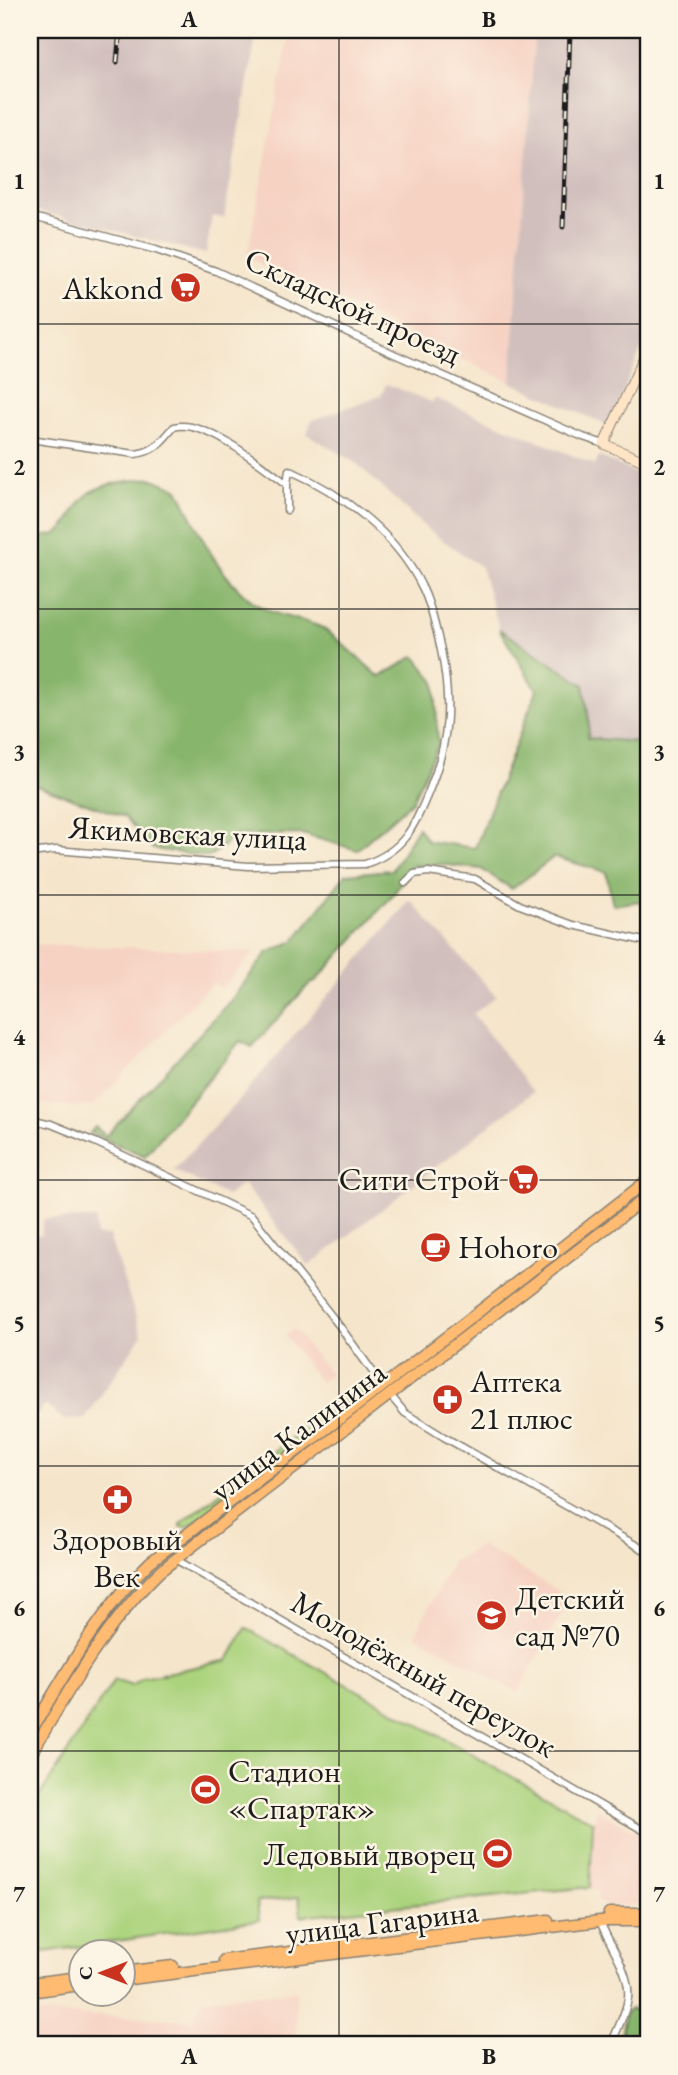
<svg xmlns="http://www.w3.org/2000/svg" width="678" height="2075" font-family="'EB Garamond',serif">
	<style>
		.built { fill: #f6d2c3 }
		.industrial { fill: #d1bfbd }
		.green { fill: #abd37d; stroke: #64784c; stroke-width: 2 }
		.forest { fill: #88b56c; stroke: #526844; stroke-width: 2 }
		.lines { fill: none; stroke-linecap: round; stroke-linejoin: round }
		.street-casing { stroke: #888074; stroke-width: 9 }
		.secondary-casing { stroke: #888074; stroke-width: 11 }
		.primary-casing { stroke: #888074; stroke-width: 13 }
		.street { stroke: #fff; stroke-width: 6 }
		.secondary { stroke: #ffe4c6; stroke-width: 9 }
		.primary { stroke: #ffbb71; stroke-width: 10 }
		.rail-casing { stroke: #1c1c1c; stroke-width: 5 }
		.rail { stroke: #fcf5e5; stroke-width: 2.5; stroke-dasharray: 8; stroke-linecap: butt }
		.grid { fill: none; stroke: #1c1c1c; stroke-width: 2; stroke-opacity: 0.55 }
		.labels { text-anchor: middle; stroke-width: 5; stroke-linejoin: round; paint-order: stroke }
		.poi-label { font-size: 32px; fill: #1c1c1c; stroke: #fcf5e5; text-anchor: start }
		.street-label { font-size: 32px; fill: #1c1c1c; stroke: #fcf5e5 }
		.neatline { fill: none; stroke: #1c1c1c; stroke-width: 2.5 }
		.grid-label { font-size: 23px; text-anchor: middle; font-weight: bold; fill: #1c1c1c }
	</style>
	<rect width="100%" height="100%" fill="#fcf5e5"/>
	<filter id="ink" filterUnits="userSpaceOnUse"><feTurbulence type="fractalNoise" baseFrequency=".0143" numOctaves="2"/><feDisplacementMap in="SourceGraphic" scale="14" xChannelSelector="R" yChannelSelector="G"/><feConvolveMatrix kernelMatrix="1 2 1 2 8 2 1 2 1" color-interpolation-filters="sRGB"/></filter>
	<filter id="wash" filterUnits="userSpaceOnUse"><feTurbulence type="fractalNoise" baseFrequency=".00686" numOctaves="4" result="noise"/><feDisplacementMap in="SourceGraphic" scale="28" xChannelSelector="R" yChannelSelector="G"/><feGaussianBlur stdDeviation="1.57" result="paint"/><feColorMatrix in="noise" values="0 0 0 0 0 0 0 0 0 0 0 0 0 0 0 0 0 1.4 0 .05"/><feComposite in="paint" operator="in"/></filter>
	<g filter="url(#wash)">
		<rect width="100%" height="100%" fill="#f5e5cb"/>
		<path class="built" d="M290 30H535L511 382 247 257Z
			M30 944 255 952 221 989 213 982 92 1107 30 1104Z
			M294 1329 330 1374 320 1382 285 1336Z
			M481 1545 570 1598 518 1693 415 1635 452 1562Z
			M597 1809 648 1838V1903L645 1905 605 1906 597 1901V1892L590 1887 593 1823Z
			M296 1991 297 2045H34L30 2013 192 2020 203 1999Z"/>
		<path class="industrial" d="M41 30H257L224 218 212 216 206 254 30 209V59Z
			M535 30H648V334L608 426 511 382Z
			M386 384 432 402 435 398 595 465 599 456 648 479V743L588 738 589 721 584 685 499 629 481 567 428 530 357 464 307 434 311 421 381 395Z
			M410 900 496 996 473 1014 533 1092 309 1266 243 1184 227 1196 174 1170 238 1101Z
			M43 1219H96V1235L109 1236 142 1335 85 1419 65 1420 45 1405 30 1425V1235H41Z"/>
		<path class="green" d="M367 1381 369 1383V1388L188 1527H180V1524Z
			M107 1598 104 1607 30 1727V1718L100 1604Z
			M246 1628 593 1822 590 1887 301 1916 299 1897 257 1902 259 1920 30 1954V1811L114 1680 132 1686 143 1678 228 1660Z"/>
		<path class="forest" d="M151 478 178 489C200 532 213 570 252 601 271 616 296 617 318 626 332 631 366 666 380 677L415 656 435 682 438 745 412 801 357 850 302 834 237 835 209 857 153 849 125 817 30 783V534C74 545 65 509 91 492 107 482 133 481 151 478Z
			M499 629 584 685 589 721 588 738 648 743V908L641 901 613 905 606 872 554 857 512 889 481 869 440 864 412 866 393 895 314 983 311 982 252 1047 240 1041 145 1156 90 1133 95 1127 106 1136 232 999 267 953 294 941 346 874 392 870 418 827 427 841 475 848 537 690Z
			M630 2009 637 2012 648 2022V2045H619L625 2014Z"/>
	</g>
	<g filter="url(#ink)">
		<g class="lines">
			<defs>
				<path id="street" d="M30 216 156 250 216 271 394 354 583 437 604 444
					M30 439 135 454C155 452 162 441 174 427 204 418 263 466 287 484
					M30 853 56 850 248 866 365 864C404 851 414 827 429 791 449 742 452 703 441 650 436 629 432 608 423 589 397 534 343 494 289 470L287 484V510
					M405 883 414 874 428 872 475 879 520 905 573 925 648 942
					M30 1119 51 1124 95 1142 252 1216 341 1328 383 1386
					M390 1395 405 1413 444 1437 648 1552
					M175 1559 648 1833
					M600 1921C609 1945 631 1972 628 1998 626 2014 616 2031 611 2045"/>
				<path id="secondary" d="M648 348 604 444 648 463"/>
				<path id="primary" d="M30 1733C66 1673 99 1611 150 1562L383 1386 648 1180
					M30 1756C68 1691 105 1625 159 1572L648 1196
					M609 1913H648
					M224 1960 548 1920
					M122 1972 173 1966
					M122 1980 600 1921H648
					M30 1983 80 1977
					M30 1992 80 1985"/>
			</defs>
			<use href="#street" class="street-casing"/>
			<use href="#secondary" class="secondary-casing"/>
			<use href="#primary" class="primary-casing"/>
			<use href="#street" class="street"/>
			<use href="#secondary" class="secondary"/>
			<use href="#primary" class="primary"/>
			<defs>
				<path id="rail" d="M117 62 120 30
					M563 227 570 30"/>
			</defs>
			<use href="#rail" class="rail-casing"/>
			<use href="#rail" class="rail"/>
		</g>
	</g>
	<path class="grid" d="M339 30V2045M30 324H648M30 609H648M30 895H648M30 1180H648M30 1466H648M30 1751H648"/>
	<defs>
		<symbol id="supermarket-disc" viewBox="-11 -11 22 22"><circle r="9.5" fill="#c8321e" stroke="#fcf5e5"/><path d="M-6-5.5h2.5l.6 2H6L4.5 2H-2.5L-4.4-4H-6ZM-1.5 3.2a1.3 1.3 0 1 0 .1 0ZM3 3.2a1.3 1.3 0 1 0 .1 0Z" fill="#fff"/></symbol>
		<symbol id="cafe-disc" viewBox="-11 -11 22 22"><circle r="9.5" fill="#c8321e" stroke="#fcf5e5"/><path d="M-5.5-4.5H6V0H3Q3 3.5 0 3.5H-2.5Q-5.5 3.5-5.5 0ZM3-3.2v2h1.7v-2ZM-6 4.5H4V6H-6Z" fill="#fff"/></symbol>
		<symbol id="pharmacy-disc" viewBox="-11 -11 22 22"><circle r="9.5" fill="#c8321e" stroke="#fcf5e5"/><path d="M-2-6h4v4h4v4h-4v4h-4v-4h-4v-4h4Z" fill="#fff"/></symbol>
		<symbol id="school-disc" viewBox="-11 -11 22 22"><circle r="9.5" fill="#c8321e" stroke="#fcf5e5"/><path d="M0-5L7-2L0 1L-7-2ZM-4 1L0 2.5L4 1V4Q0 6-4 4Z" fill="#fff"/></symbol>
		<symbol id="stadium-disc" viewBox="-11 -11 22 22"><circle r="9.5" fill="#c8321e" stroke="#fcf5e5"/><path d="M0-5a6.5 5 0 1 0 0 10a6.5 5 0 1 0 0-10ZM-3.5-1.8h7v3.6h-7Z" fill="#fff"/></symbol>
	</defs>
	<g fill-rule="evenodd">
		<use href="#supermarket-disc" x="168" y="270" width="35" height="35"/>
		<use href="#supermarket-disc" x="506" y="1162" width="35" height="35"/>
		<use href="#cafe-disc" x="418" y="1230" width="35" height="35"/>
		<use href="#pharmacy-disc" x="430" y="1382" width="35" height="35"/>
		<use href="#pharmacy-disc" x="100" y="1482" width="35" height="35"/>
		<use href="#school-disc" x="474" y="1598" width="35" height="35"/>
		<use href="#stadium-disc" x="188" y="1772" width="35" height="35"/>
		<use href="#stadium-disc" x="480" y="1836" width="35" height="35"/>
	</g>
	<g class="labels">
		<g class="poi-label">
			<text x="163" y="299" text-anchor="end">Akkond</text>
			<text x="500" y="1190" text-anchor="end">Сити Строй</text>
			<text x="458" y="1258">Hohoro</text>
			<text x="470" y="1392">Аптека<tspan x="470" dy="37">21 плюс</tspan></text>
			<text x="117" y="1550" text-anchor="middle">Здоровый<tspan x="117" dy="37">Век</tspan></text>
			<text x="515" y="1609">Детский<tspan x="515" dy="37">сад №70</tspan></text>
			<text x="228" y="1782">Стадион<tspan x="228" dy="37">«Спартак»</tspan></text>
			<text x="475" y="1865" text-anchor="end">Ледовый дворец</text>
		</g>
		<g class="street-label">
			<text transform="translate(353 306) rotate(25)" y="11">Складской проезд</text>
			<text transform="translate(188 833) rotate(3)" y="11">Якимовская улица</text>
			<text transform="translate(298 1431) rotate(-37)" y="11">улица Калинина</text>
			<text transform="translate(424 1674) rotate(30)" y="11">Молодёжный переулок</text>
			<text transform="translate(382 1922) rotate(-7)" y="11">улица Гагарина</text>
		</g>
	</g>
	<rect width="678" height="2075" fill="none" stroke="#fcf5e5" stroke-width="77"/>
	<g transform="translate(102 1973) rotate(270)"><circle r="33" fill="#fcf5e5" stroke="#a29e95" stroke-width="2"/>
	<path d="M0-5L12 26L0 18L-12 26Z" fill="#c8321e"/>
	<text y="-10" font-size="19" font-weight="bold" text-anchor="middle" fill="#1c1c1c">С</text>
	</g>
	<rect x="38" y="38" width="602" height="1998" class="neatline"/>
	<g class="grid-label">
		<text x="189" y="27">A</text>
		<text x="489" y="27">B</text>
		<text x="19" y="189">1</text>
		<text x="659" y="189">1</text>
		<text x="19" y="475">2</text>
		<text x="659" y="475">2</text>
		<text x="19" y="760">3</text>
		<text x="659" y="760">3</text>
		<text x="19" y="1045">4</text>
		<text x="659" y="1045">4</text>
		<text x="19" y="1331">5</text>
		<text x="659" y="1331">5</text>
		<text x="19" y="1616">6</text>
		<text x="659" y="1616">6</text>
		<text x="19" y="1902">7</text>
		<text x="659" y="1902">7</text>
		<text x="189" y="2064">A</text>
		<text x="489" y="2064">B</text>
	</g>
</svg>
